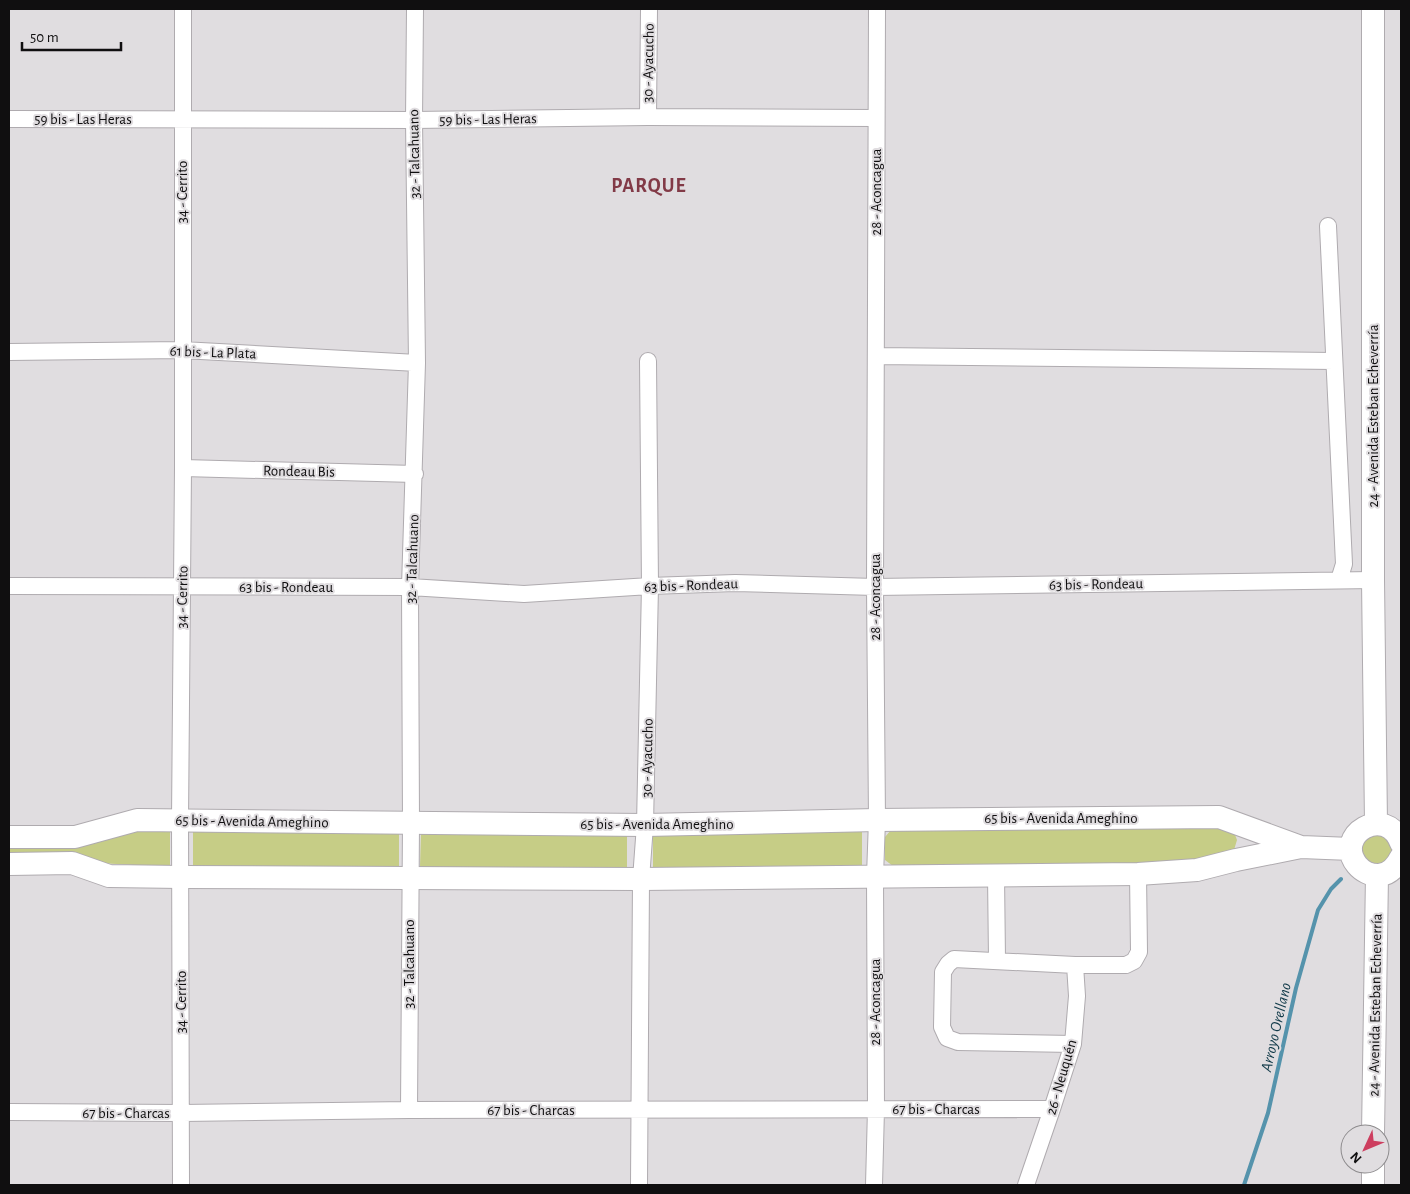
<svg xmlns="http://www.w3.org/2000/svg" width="1410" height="1194" font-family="'Alegreya Sans',sans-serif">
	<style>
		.green { fill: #c6cd86 }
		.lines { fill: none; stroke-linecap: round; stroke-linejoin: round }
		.stream { stroke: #5593ac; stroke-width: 4 }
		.street-casing { stroke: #afabaf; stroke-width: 18 }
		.secondary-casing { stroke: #afabaf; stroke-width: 24 }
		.street { stroke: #fff; stroke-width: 16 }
		.secondary { stroke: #fff; stroke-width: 22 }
		.labels { text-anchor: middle; stroke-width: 4; stroke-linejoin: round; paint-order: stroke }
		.street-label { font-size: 15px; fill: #100f10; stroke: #e0dde0 }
		.water-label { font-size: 16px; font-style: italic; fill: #113a49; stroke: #e0dde0 }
		.district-label { font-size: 20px; font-weight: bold; letter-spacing: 1px; fill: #823a47; stroke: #e0dde0 }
	</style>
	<rect width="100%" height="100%" fill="#e0dde0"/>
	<path class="green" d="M862 828V867L653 871V833Z
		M1224 828 1234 832 1237 840 1234 850 1203 864 893 866 885 860V837L891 830Z
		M128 830H170V867L9 858V845Z
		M193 832 399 833V868L193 867Z
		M421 832 627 833V868L420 867Z
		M1361 849a15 15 0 1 1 30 0a15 15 0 1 1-30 0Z"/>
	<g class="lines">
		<path class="stream" d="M1244 1185 1268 1113 1296 988 1318 910 1331 889 1341 879"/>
		<defs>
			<path id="street" d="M648 117 649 9
				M9 119 414 120 648 117 876 118
				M1328 226 1344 564 1339 580
				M9 352 182 350 417 363
				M876 356 1334 361
				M183 468 415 474
				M9 586 410 587 524 594 650 586 735 583 875 587 1373 580
				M996 875 997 960
				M1073 1044 958 1042 947 1038 942 1027 943 972 948 964 954 959 1075 965H1126L1134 961 1139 952 1138 874
				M409 1110 411 823 410 587 417 363 414 120 415 9
				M9 1112 182 1113 409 1110 1052 1109
				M181 1185 180 820 183 468V9
				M639 1185 641 879 645 825 650 586 648 361
				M874 1185 876 1109 875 876 877 820 875 587 877 9
				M1026 1185 1052 1109 1073 1044 1077 996 1075 965"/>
			<path id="secondary" d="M1373 9V580L1376 824
				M9 837H75L137 820 645 825 877 820 1219 817 1301 847
				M1401 843C1386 803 1333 835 1357 865 1362 871 1370 875 1378 875 1389 875 1396 867 1401 857
				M9 864 72 863 109 876 181 877 641 879 1138 874 1197 870 1236 860 1301 847 1351 849
				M1373 1134 1377 875
				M1373 1185V1164"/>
		</defs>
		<use href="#street" class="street-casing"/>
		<use href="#secondary" class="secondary-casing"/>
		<use href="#street" class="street"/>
		<use href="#secondary" class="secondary"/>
	</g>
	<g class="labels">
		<g class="street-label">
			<text transform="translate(648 63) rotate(-89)" y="5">30 - Ayacucho</text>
			<text x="83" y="124">59 bis - Las Heras</text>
			<text transform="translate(488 119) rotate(-1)" y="5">59 bis - Las Heras</text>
			<text transform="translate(414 154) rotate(-91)" y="5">32 - Talcahuano</text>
			<text transform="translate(182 192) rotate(-90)" y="5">34 - Cerrito</text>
			<text transform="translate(876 192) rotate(-90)" y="5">28 - Aconcagua</text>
			<text transform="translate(213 352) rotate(2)" y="5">61 bis - La Plata</text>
			<text transform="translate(1373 416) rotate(-90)" y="5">24 - Avenida Esteban Echeverría</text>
			<text transform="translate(299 471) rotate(1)" y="5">Rondeau Bis</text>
			<text transform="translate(412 559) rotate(-88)" y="5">32 - Talcahuano</text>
			<text transform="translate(1096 584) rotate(-1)" y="5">63 bis - Rondeau</text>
			<text transform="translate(691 585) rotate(-2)" y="5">63 bis - Rondeau</text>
			<text x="286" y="592">63 bis - Rondeau</text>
			<text transform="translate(182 597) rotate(-89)" y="5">34 - Cerrito</text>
			<text transform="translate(875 597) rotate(-90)" y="5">28 - Aconcagua</text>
			<text transform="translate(647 758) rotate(-89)" y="5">30 - Ayacucho</text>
			<text x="1061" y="823">65 bis - Avenida Ameghino</text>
			<text transform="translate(252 821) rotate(1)" y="5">65 bis - Avenida Ameghino</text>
			<text x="657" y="829">65 bis - Avenida Ameghino</text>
			<text transform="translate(409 964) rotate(-90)" y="5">32 - Talcahuano</text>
			<text transform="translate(181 1002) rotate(-90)" y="5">34 - Cerrito</text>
			<text transform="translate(875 1002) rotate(-90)" y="5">28 - Aconcagua</text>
			<text transform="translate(1375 1005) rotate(-89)" y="5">24 - Avenida Esteban Echeverría</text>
			<text transform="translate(1061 1077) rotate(-74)" y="5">26 - Neuquén</text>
			<text x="936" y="1114">67 bis - Charcas</text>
			<text x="531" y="1115">67 bis - Charcas</text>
			<text x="126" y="1118">67 bis - Charcas</text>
		</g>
		<g class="water-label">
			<text transform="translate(1275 1027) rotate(-77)" y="6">Arroyo Orellano</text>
		</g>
		<g class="district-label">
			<text x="649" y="192">PARQUE</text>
		</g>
	</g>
	<rect width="1410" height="1194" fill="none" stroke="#100f10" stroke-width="20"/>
	<g transform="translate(1365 1149) rotate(226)"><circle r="24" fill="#e0dde0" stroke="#8d8b8d"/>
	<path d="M0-4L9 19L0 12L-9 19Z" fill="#cd3e5f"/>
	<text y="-8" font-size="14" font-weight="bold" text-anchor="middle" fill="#100f10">N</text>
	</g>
	<path d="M22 42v8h99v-8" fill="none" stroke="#100f10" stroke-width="2.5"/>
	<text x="30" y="42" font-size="15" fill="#100f10" stroke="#e0dde0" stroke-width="4" paint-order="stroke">50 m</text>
</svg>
